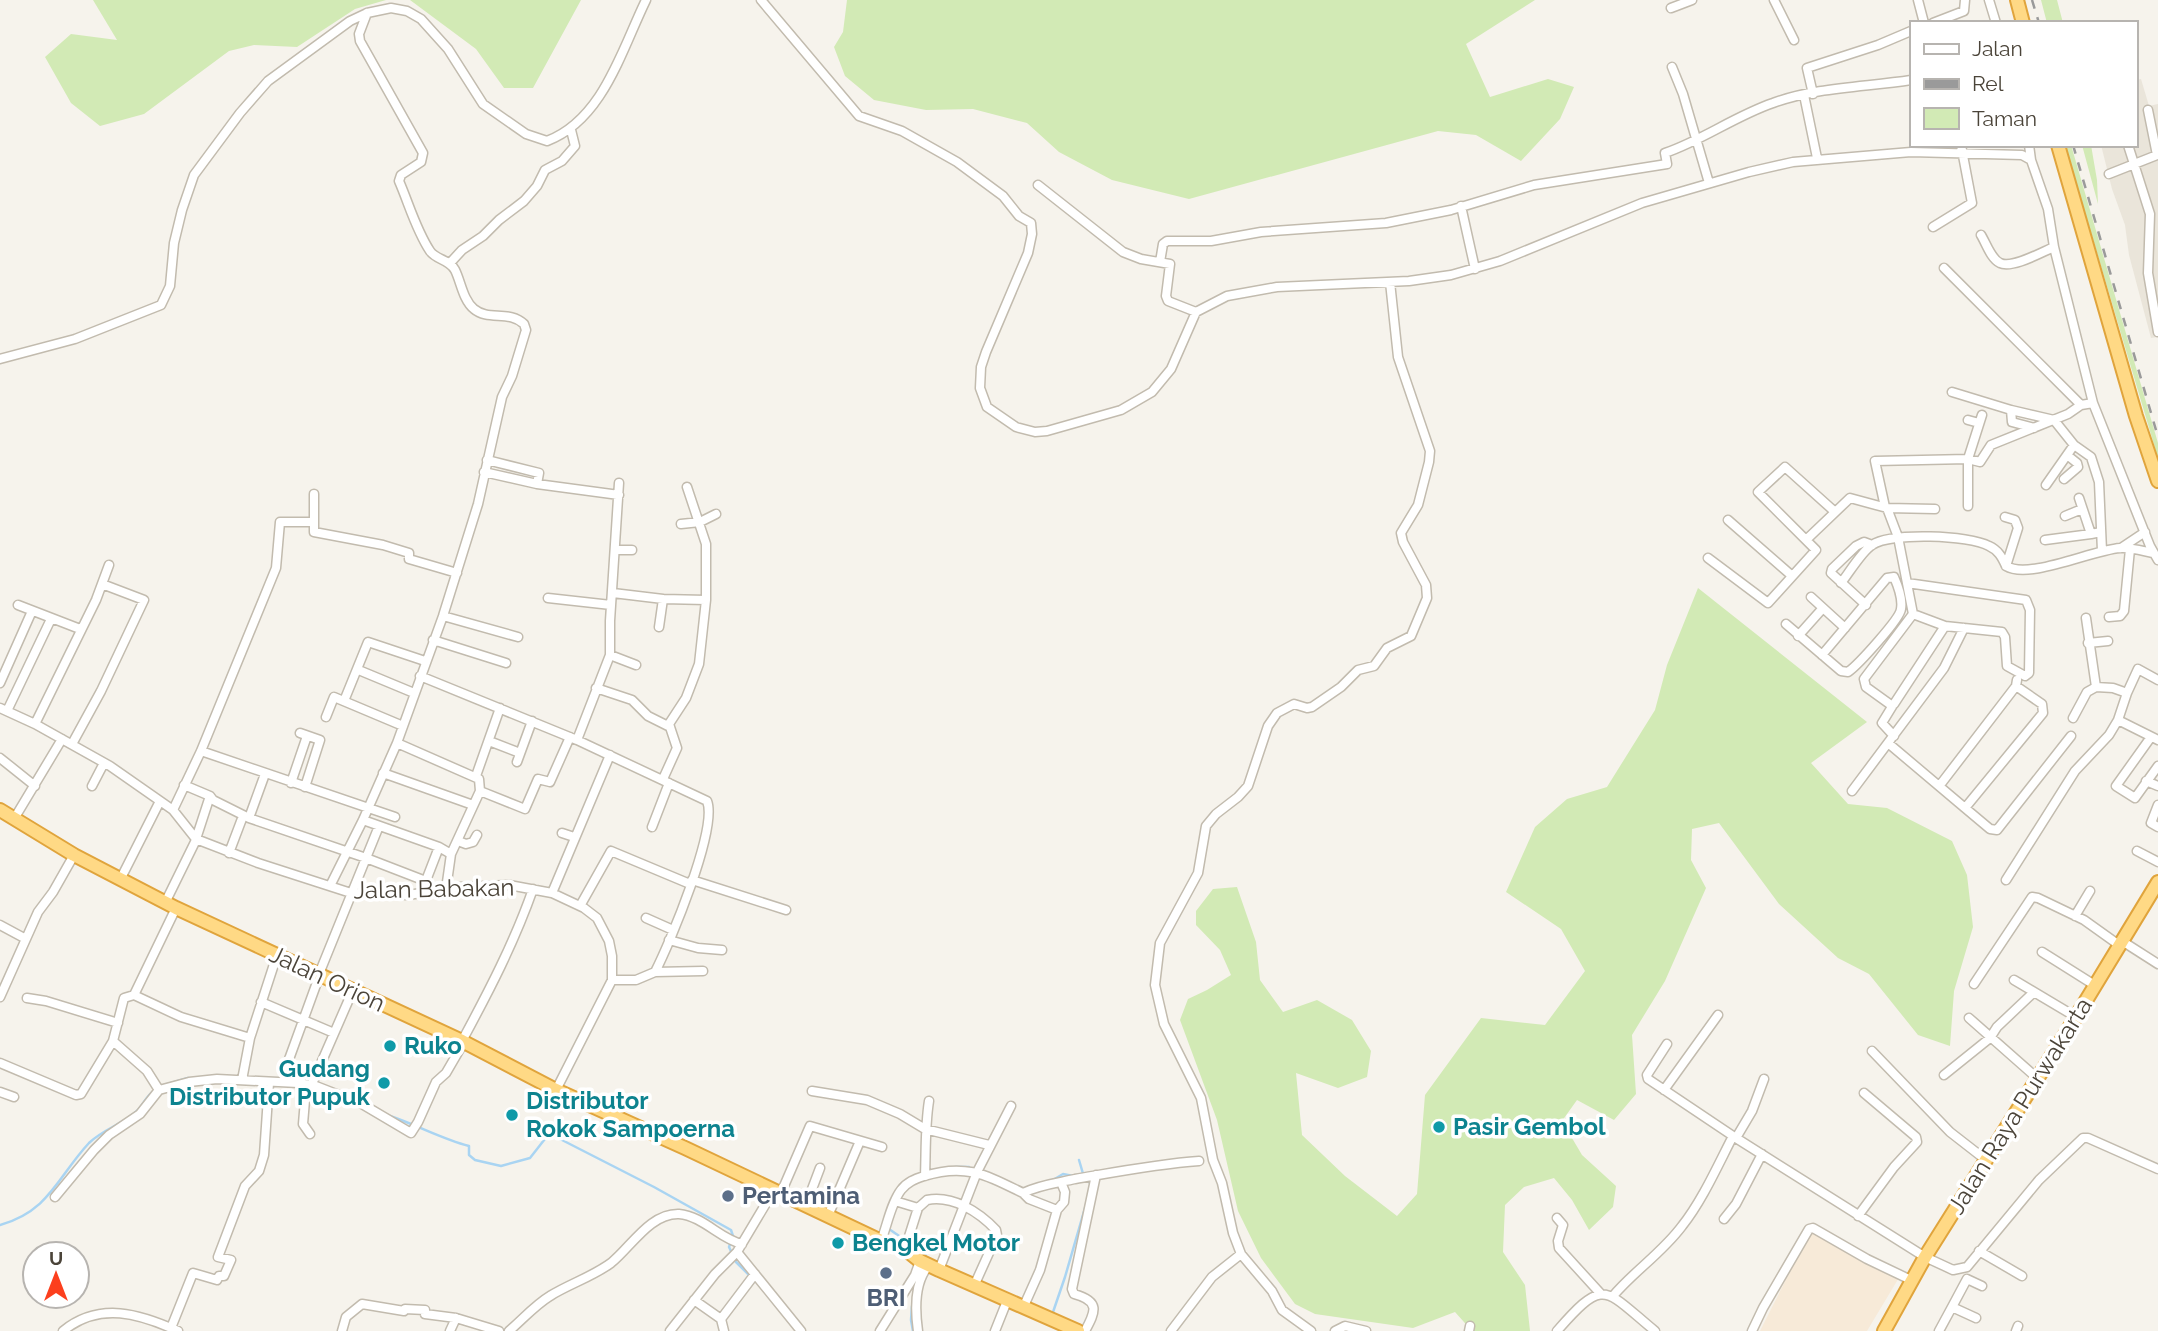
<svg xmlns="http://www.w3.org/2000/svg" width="2158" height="1331" font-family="Raleway,sans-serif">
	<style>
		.residential { fill: #eae5da }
		.commercial { fill: #f7ead8 }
		.green { fill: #d2eab5 }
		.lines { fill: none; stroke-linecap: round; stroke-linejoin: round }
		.stream { stroke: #a9d4f2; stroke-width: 2.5 }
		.minor-casing { stroke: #c2bbae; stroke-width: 11 }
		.trunk-casing { stroke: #e0a43c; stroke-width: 16 }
		.minor { stroke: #fff; stroke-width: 8 }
		.trunk { stroke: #ffd985; stroke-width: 12 }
		.rail { stroke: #9a9a9a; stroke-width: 2.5; stroke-dasharray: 9 9; stroke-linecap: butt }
		.culture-dot { fill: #0f9aa8; stroke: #fff; stroke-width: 2.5 }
		.service-dot { fill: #5c6f8a; stroke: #fff; stroke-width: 2.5 }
		.labels { text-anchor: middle; stroke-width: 7; stroke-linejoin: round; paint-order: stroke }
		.street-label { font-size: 24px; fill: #4b4439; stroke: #fff }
		.culture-label { font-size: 24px; font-weight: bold; fill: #0d838f; stroke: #fff; text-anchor: start }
		.service-label { font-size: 24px; font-weight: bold; fill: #4e5e75; stroke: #fff; text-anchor: start }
	</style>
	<rect width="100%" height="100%" fill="#f6f3ec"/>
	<path class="residential" d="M2141 79 2149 106 2158 104V337L2151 338 2129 255 2125 225 2112 189 2101 145H2135V80Z"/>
	<path class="commercial" d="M1813 1226 1900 1276 1867 1331H1760Z"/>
	<path class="green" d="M93 0H386L355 9 297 47 254 45 229 51 144 114 100 126 71 103 45 57 71 34 117 40Z
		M410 0H581L533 88H504L476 49Z
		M847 0H1535L1466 44 1490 97 1548 79 1574 87 1560 119 1521 161 1476 135 1438 131 1189 199 1112 180 1059 152 1027 123 973 109 926 110 874 100 845 76 834 47 843 32Z
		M2041 0H2057L2063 23H2047Z
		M2065 145H2071L2158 443V458Z
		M2082 145H2091L2097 180 2098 204Z
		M1698 588 1867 722 1811 763 1848 804 1887 808 1952 841 1967 875 1973 927 1954 991 1950 1046 1918 1035 1869 974 1838 958 1779 904 1719 823 1692 829 1691 860 1706 888 1665 981 1632 1035 1636 1094 1614 1120 1577 1100 1562 1121 1582 1155 1616 1186 1613 1207 1589 1230 1572 1200 1554 1178 1524 1187 1505 1205 1503 1252 1525 1285 1530 1331H1472L1455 1312 1413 1328 1315 1314 1295 1304 1261 1258 1238 1211 1217 1120 1180 1020 1188 999 1207 990 1231 975 1220 950 1196 925V911L1213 889 1237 887 1256 942 1260 980 1283 1012 1317 1000 1352 1020 1371 1051 1367 1077 1338 1088 1296 1073 1302 1135 1345 1176 1397 1216 1417 1194 1425 1095 1481 1018 1545 1025 1585 971 1561 929 1506 892 1535 827 1567 799 1607 787 1655 710 1667 665Z"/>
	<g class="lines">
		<path class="stream" d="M164 1085 188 1078
			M390 1116C417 1125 442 1139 469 1146V1155L475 1160 501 1166 530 1158 548 1135 560 1139 654 1187 731 1230 733 1236 729 1247 736 1262 750 1276
			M1079 1160 1084 1177 1091 1184
			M955 1167H969
			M1053 1180 1063 1174 1073 1176
			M0 1225C50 1211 58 1176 89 1143 103 1129 124 1124 138 1110 144 1103 147 1095 155 1090
			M889 1229 905 1240
			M910 1243 926 1253 924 1259
			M912 1306 911 1320 913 1331
			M1052 1315 1065 1277 1087 1201"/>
		<defs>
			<path id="minor" d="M761 0 859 116 902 131 957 162 1003 196 1019 216 1031 223 1032 234 1028 253 986 352 981 367 980 388 987 407 1016 427 1035 432 1047 431 1121 410 1152 392 1171 369 1196 312 1227 296 1277 287 1409 281 1451 275 1500 261 1642 203 1749 172 1793 162 1911 152 2022 155 2031 160 2048 209 2054 247 2093 403 2150 546 2158 560
				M1774 0 1794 40
				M1918 0 1924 23
				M1989 0 1996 23
				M1671 8 1692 0
				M1933 23 1964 11 1965 0
				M1672 67 1683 94 1709 183
				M1813 94 1807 68 1878 45 1911 31
				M1804 95 1817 158
				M2029 145 2031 160
				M2128 145 2150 214 2148 273 2158 332
				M2109 174 2157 155 2148 110
				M1038 185 1123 252 1141 259 1170 264 1166 296 1168 301 1196 312
				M1461 206 1475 269
				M1933 227 1972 203 1961 145
				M1981 235C1986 243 1991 259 2000 263 2012 269 2042 252 2054 247
				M1160 262 1163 244 1167 241H1211L1261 232 1386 223 1451 210 1534 185 1667 164 1665 153C1703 140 1735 116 1773 103 1816 87 1866 87 1911 80
				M450 263 462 250 483 236 499 220 524 201 537 186 545 170 562 161 575 146 571 130
				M1944 268 2081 405
				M0 359 75 339 161 305 170 286 174 243 182 210 194 175 240 113 268 81 350 21 367 13 391 8 407 11 421 19 448 49 483 104 526 134 547 141C603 120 622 49 646 0
				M1952 392 2011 410 2054 420 2074 445 2091 457 2099 482 2102 551
				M2011 410 2012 422 2034 428
				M1968 420 1979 423
				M487 460 539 473 537 484 619 495
				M484 472 537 484
				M2064 479 2078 467 2077 463 2067 455
				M2046 485 2074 445
				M314 494V532L383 545 409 553V559L457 573
				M2079 498 2091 534 2101 532
				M1968 506V459L1982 415
				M1885 507 1875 461 1968 459 1980 462 1991 445 2068 414 2081 405 2093 403
				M1887 508 1898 537 1913 614 1864 679 1866 687 1891 705 1894 704 1945 626
				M2065 516 2082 509
				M2005 517 2015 520 2018 528 2006 566
				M1728 520 1791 575
				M681 524 700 522 716 514
				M1807 539 1850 498 1887 508 1935 509
				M2045 540 2091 534
				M2121 548 2145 532
				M615 550H632
				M1708 558 1768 603 1816 550 1758 492 1785 467 1834 511
				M1841 583C1849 573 1862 551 1872 545 1891 532 1969 535 1989 546 1998 550 2002 557 2006 566 2029 580 2092 550 2120 548 2131 547 2143 551 2153 553
				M1907 583 2026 600 2030 610 2029 673 2025 676 2007 666 2005 637 2002 632 1945 626 1913 614
				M613 593 663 599 706 600
				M1811 597 1845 628
				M548 598 611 605
				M18 605 80 629
				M1866 605 1831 573 1832 569 1856 546 1864 542 1872 545
				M443 616 518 637
				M2109 617 2120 616 2124 611 2130 549
				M2086 618 2096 687 2113 688 2127 693 2138 669 2158 680
				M1786 624 1841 671 1848 672C1858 665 1900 619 1901 609 1903 598 1898 586 1894 577L1887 578 1822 655
				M659 627 663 599
				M1798 636 1823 608
				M433 640 506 663
				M2088 643 2108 641
				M610 655 636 665
				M361 671 414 693
				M420 676 577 740 707 801C718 828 670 943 655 972L636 980H612
				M0 683 32 611
				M596 688 632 700 648 716 670 727
				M2127 693 2118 720 2158 740
				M344 701 368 642 425 661
				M1893 705 1882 723 1894 736
				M0 708 35 724 110 766 173 810 196 839 258 863 351 893 408 895 460 887 509 885 552 893 584 908 597 918 609 941 612 956V980L556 1090
				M7 711 51 619
				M326 717 334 697 403 726
				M2073 718 2087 692 2096 687
				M35 724 96 600 109 565
				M300 733 320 740 305 787
				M2151 737 2116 786 2135 798 2158 766
				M577 740 610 655V621L619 483
				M489 741 520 753
				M397 743 479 779 480 791 451 854
				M1888 743 1965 808 2043 713 2042 704 2016 686
				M72 744 101 691 144 600 102 584
				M201 751 395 817
				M0 758 35 786
				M517 762 532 721
				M383 773 473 805
				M476 776 500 708
				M663 779 677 748 669 724 686 698 699 664 706 600V544L687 487
				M2146 781 2158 786
				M291 783 307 736
				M184 785 210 796 213 800 249 818 366 858 423 880 427 878 439 847
				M1940 785 2016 686 2017 680
				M92 786 104 763
				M480 791 525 809 538 779 550 782 570 737
				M1852 791 1944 668 1964 628
				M2158 805 2151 823 2158 827
				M1965 808 1990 829 1997 830 2071 736
				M173 810 201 751 276 568 280 522H314
				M249 818 265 774
				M14 819 62 739
				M363 820 439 847 451 854 446 889
				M652 827 669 783
				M562 833 574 837
				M458 841 466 844 473 842 477 835
				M2137 851 2158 862
				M229 853 243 816
				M120 880 160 801
				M692 880 786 910
				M2006 880 2075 771 2109 735 2118 720
				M330 886 363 820 397 743 443 616 478 504 502 397 512 376 526 330 524 324C510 310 488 321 474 309 463 300 461 282 455 270 449 259 436 260 430 251 416 230 409 204 399 181L401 175 421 162 423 153 360 41 359 34 367 13
				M552 893 610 755
				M165 903 195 842 210 796
				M580 906 611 851 690 884
				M2075 916 2090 891
				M646 918 673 930
				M0 925 26 939
				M669 940 698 948 722 950
				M2122 941 2158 964
				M2042 952 2096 986
				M655 972 703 971
				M319 974 379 826
				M2014 980 2076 1017
				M1974 984 2032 897 2038 898 2084 920 2119 945
				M134 995 181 1017 250 1038
				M0 997 38 912 53 892 74 855
				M27 998 46 1001 118 1023
				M261 1002 334 1033
				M1969 1018 2037 1078
				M113 1041 147 1071 159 1090
				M462 1041C489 991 514 943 533 889
				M1667 1044 1647 1075 1648 1079 1736 1138 1925 1257 1953 1270 1967 1267 2039 1180 2083 1138H2088L2158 1169
				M1872 1051 1950 1132 1986 1160
				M0 1063 76 1095 81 1094 113 1041 124 998 134 995 176 908
				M1944 1075 1990 1038 1997 1027 2033 993
				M242 1080 250 1038 277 955
				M284 1082 288 1062 320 974
				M1664 1090 1718 1015
				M812 1091 867 1100 900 1114 925 1129 989 1145
				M0 1092 14 1097
				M310 1134 303 1124 305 1100 353 990
				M1736 1138 1752 1111 1764 1079
				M925 1176C926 1151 925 1126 929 1101
				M781 1193 810 1126 882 1147
				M1023 1193C1039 1185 1057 1183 1075 1179 1116 1172 1157 1164 1199 1161
				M55 1197 94 1150 109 1135 140 1114 159 1090 189 1082 217 1079 298 1083 316 1086 362 1104 411 1133 418 1122 436 1082 446 1073 464 1042
				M895 1201 918 1208
				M806 1205 820 1168
				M828 1216 860 1141
				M1858 1216 1894 1167 1917 1142 1916 1137 1864 1093
				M1557 1218 1563 1225 1558 1241 1559 1248 1600 1293
				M1724 1219 1736 1204 1762 1154
				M881 1241C887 1226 891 1203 901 1190 907 1182 915 1179 924 1176 966 1163 986 1175 1023 1193L1029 1199 1057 1210
				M905 1249 918 1208 927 1200C953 1195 979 1212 996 1230L997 1235 974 1286
				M1979 1251 2022 1276
				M737 1252 801 1331
				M939 1270 977 1172 1011 1106
				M1613 1296C1634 1271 1662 1253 1682 1226 1702 1201 1718 1165 1733 1136
				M694 1300 721 1319 724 1331
				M1952 1307 1967 1279 1982 1286
				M1023 1308 1040 1270 1057 1210 1064 1202 1065 1192 1061 1182
				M721 1319 755 1274
				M171 1328 193 1273 217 1280 219 1276H224L231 1260 218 1257 245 1186 259 1171 264 1155 269 1083
				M63 1331C100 1301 140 1314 178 1331
				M342 1331 346 1317 362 1304 404 1311 405 1309 425 1310V1314L456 1318 499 1331
				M450 1331 456 1318
				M509 1331C522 1320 535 1305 550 1296 569 1284 592 1277 611 1263 631 1247 650 1213 679 1214 703 1216 720 1239 742 1244
				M670 1331 715 1274 737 1252 774 1190
				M880 1331 915 1275 920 1261
				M918 1331C915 1310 914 1282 929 1265
				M995 1331 1007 1301
				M1085 1331C1096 1311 1100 1301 1074 1294L1072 1289 1096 1175
				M1171 1331 1212 1277 1241 1254
				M1311 1331 1282 1310 1272 1291 1241 1254 1233 1233 1222 1183 1213 1160 1201 1098 1164 1024 1155 985 1160 943 1198 873 1206 826 1216 814 1238 797 1248 786 1268 726 1277 713 1294 704 1307 708 1312 707 1341 687 1358 670 1374 666 1387 648 1411 636 1427 598 1426 585 1403 542 1401 533 1418 505 1429 462 1430 451 1398 357 1390 282
				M1335 1331 1345 1326 1366 1331
				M1469 1331 1470 1326
				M1557 1331C1605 1276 1604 1289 1655 1331
				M1752 1331 1763 1308 1809 1229 1813 1228 1867 1259 1913 1281
				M1939 1331 1952 1307 1976 1318
				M2016 1331 2018 1326"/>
			<path id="trunk" d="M2017 0 2023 23
				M2058 145 2136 416 2158 481
				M0 810 74 855 176 908 462 1041 556 1090 685 1148 881 1241 905 1249 920 1261 939 1270 1078 1331
				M1884 1331 1925 1257 2076 1017 2158 882"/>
		</defs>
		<use href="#minor" class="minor-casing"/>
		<use href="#trunk" class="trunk-casing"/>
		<use href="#minor" class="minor"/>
		<use href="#trunk" class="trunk"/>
		<path class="rail" d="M2032 0 2039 23
			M2073 145 2158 437"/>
	</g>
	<g class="culture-dot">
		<circle cx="390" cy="1046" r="7"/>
		<circle cx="384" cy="1083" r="7"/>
		<circle cx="512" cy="1115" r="7"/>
		<circle cx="1439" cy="1127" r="7"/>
		<circle cx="838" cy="1243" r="7"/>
	</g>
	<g class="service-dot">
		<circle cx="728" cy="1196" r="7"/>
		<circle cx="886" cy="1273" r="7"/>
	</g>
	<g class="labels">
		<g class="street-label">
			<text transform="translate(434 889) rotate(-1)" y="8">Jalan Babakan</text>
			<text transform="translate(327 979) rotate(25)" y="8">Jalan Orion</text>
			<text transform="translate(2020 1106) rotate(-58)" y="8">Jalan Raya Purwakarta</text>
		</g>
		<g class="culture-label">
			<text x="404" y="1054">Ruko</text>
			<text x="370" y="1077" text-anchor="end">Gudang<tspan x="370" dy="28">Distributor Pupuk</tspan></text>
			<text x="526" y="1109">Distributor<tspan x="526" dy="28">Rokok Sampoerna</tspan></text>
			<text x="1453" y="1135">Pasir Gembol</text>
			<text x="852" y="1251">Bengkel Motor</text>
		</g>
		<g class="service-label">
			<text x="742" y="1204">Pertamina</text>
			<text x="886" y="1306" text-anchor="middle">BRI</text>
		</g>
	</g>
	<rect x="1910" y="21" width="228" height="126" fill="#ffffff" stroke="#b7b4b0" stroke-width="2"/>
	<rect x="1924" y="44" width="35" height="10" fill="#ffffff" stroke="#b7b4b0" stroke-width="2"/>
	<text x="1972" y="56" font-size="21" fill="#4b4439">Jalan</text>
	<rect x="1924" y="79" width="35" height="10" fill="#9a9a9a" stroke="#b7b4b0" stroke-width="2"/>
	<text x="1972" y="91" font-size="21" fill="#4b4439">Rel</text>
	<rect x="1924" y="108" width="35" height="21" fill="#d2eab5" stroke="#b7b4b0" stroke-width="2"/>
	<text x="1972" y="126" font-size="21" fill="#4b4439">Taman</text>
	<g transform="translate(56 1275)"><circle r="33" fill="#ffffff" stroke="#b7b4b0" stroke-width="2"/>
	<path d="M0-5L12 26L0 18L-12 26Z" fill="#fc3f1d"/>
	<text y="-10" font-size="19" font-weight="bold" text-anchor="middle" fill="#4b4439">U</text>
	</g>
</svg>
